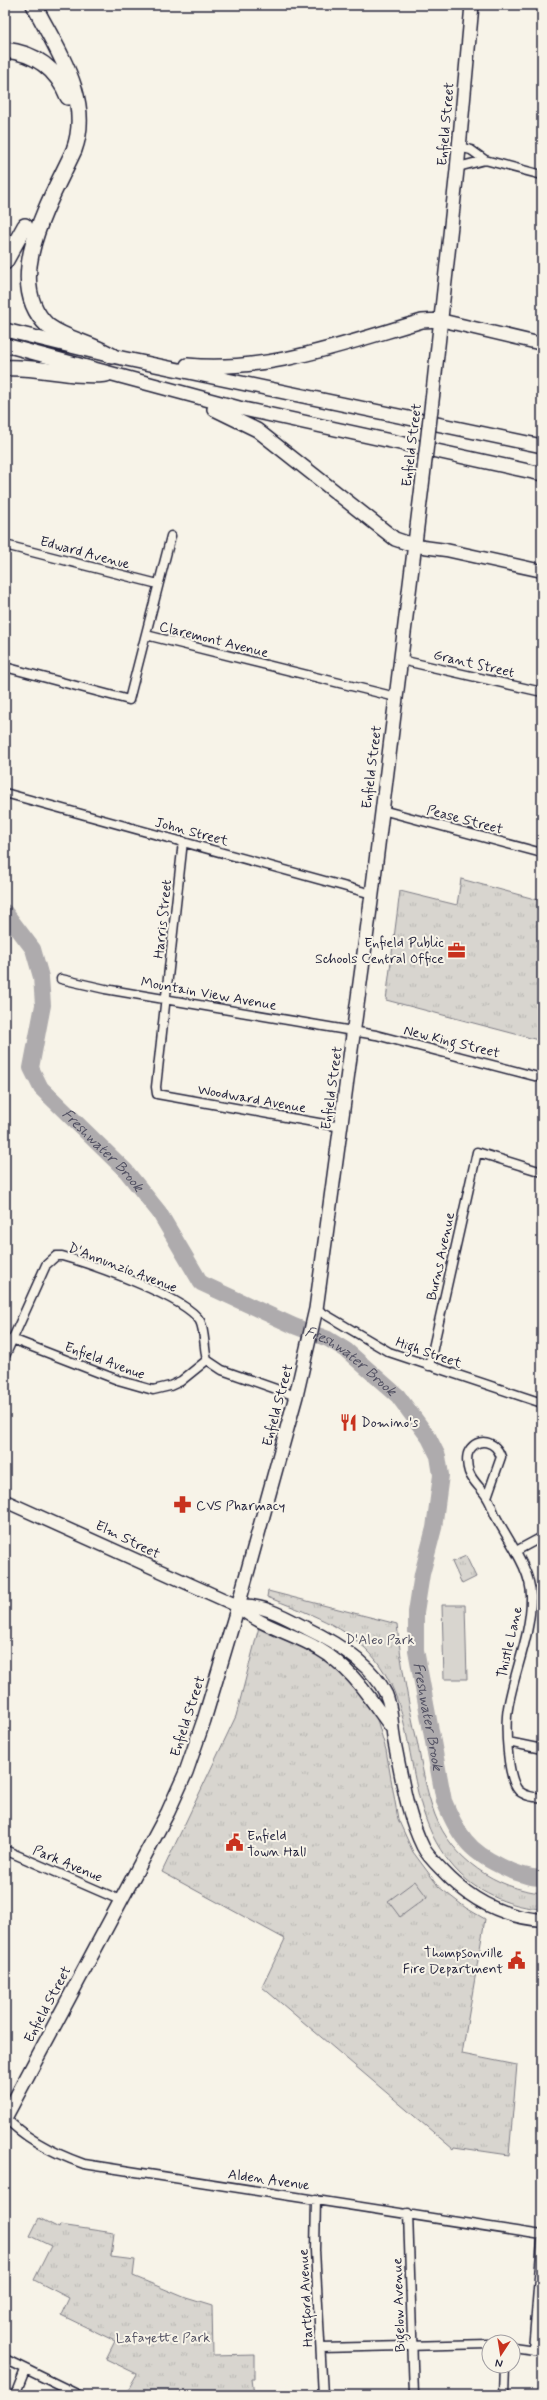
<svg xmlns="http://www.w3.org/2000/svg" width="547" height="2400" font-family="Mynerve,sans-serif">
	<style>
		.grass { fill: url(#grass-tufts); stroke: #7d7c85 }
		.pitch { fill: #d8d5cf; stroke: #7d7c85 }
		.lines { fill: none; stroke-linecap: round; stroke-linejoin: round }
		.river { stroke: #aeabad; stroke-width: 16 }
		.street-casing { stroke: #22223b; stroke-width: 11 }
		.secondary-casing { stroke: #22223b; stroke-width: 15 }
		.primary-casing { stroke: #22223b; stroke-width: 16 }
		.highway-casing { stroke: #22223b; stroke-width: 18 }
		.street { stroke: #f7f3e8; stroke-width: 8 }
		.secondary { stroke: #f7f3e8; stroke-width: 12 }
		.primary { stroke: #f7f3e8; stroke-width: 13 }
		.highway { stroke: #f7f3e8; stroke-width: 15 }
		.primary-bridge-casing { stroke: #22223b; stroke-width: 16; stroke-linecap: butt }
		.primary-bridge { stroke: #f7f3e8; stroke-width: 13 }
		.labels { text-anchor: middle; stroke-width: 4; stroke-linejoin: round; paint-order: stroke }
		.street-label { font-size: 14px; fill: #22223b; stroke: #f7f3e8 }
		.poi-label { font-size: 14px; fill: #22223b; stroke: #f7f3e8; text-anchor: start }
		.park-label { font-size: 14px; fill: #504f60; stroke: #f7f3e8 }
		.water-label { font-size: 15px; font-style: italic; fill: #535263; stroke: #f7f3e8 }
	</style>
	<defs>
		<pattern id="grass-tufts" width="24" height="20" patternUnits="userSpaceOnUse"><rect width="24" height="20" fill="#d8d5cf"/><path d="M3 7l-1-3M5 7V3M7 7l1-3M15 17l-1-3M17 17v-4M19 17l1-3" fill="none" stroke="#b9b7b3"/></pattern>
	</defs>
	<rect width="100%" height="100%" fill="#f7f3e8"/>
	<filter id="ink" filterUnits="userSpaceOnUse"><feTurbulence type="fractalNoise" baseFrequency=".025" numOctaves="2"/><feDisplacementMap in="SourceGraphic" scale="8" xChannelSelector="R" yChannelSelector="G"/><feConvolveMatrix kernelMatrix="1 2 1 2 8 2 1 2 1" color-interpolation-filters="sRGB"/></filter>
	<g filter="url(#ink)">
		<path class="grass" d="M461 879 542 901V1041L386 1000 400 891 457 905Z
			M466 1556 476 1577 462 1584 452 1562Z
			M268 1591 397 1624C401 1664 408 1702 417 1741 422 1766 426 1791 435 1815 452 1859 496 1889 542 1893V1909C512 1907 482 1895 460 1874 397 1811 425 1724 376 1660 349 1626 305 1612 267 1597Z
			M259 1627 308 1647 351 1679 376 1716 386 1750 398 1819 413 1852 439 1887 466 1908 485 1919 462 2054 517 2065 509 2155 454 2147 453 2149 262 1987 285 1939 162 1872 236 1716Z
			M39 2218 59 2228 60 2225 114 2233 111 2257 135 2260 133 2276 186 2298 212 2306 213 2356 255 2355V2379H252L254 2395H125L137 2374 106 2359 115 2341 61 2315 69 2298 34 2280 51 2246 30 2236Z"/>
		<path class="pitch" d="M442 1605H465L467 1679H444Z
			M415 1881 427 1897 400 1917 388 1901Z"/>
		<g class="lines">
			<path class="river" id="s1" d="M5 912 33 949 41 977 43 1005 31 1068 41 1088 126 1171 159 1212 201 1283 294 1326 328 1339 346 1350 398 1396 429 1438 438 1456 441 1475 434 1528 422 1574 416 1612V1650L444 1801C450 1815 456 1829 466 1841 480 1859 520 1878 542 1878"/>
			<defs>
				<path id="street" d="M459 147 471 150 485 160 542 175
					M458 167 485 160
					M5 545 158 584
					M146 635 396 697
					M401 660 542 692
					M5 667 129 700 171 536
					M5 793 372 894
					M382 810 542 853
					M183 841 156 1087 157 1094 341 1127
					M61 979 105 989 376 1035 542 1078
					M316 1309 389 1352 542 1403
					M12 1339 118 1380 153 1390 170 1386 181 1381 207 1360
					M5 1356 46 1265 56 1256H62C91 1264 186 1297 200 1321 205 1331 204 1349 207 1360
					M207 1360 222 1370 296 1396
					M429 1366 477 1152 542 1172
					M487 1497 501 1457C496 1441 478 1436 469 1451 466 1456 467 1466 469 1472 473 1483 483 1489 488 1499 491 1504 493 1510 495 1515 507 1539 532 1570 531 1598 531 1635 514 1672 508 1708 505 1725 507 1779 519 1791 525 1796 535 1798 542 1797
					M516 1551 542 1537
					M508 1742 542 1749
					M5 1850 120 1900
					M5 2117C26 2140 56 2154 84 2164L542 2235
					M316 2199 315 2250 323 2395
					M408 2213 414 2395
					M513 2347 542 2351
					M321 2348 489 2344
					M533 2350 542 2240
					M5 2359 79 2395
					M15 2395 25 2370
					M504 2395 505 2366"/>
				<path id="secondary" d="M440 320 542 344
					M416 546 446 550 542 571
					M5 1501 238 1606C261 1627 293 1633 319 1649 352 1668 369 1698 391 1727
					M238 1606C261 1603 285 1617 306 1628 335 1642 371 1663 386 1694 393 1710 391 1728 395 1745 402 1779 407 1815 423 1847 427 1855 435 1863 442 1870 469 1899 502 1917 542 1920"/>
				<path id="primary" d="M5 330 112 356 542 446
					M5 345 239 408 542 474
					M187 365C267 373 346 343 422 321L440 320
					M433 392 457 170 472 5
					M214 409 257 430 395 539 416 546
					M5 2118 168 1812 186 1772 204 1720 238 1606 296 1396 316 1309 372 894 422 486"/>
				<path id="highway" d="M34 5C56 49 93 99 74 150 52 198 0 281 48 326 67 340 91 343 112 356
					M5 50C35 53 57 69 68 97
					M5 262 25 226
					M5 368C39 366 73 378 106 374"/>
			</defs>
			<use href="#street" class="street-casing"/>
			<use href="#secondary" class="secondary-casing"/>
			<use href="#primary" class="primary-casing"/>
			<use href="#highway" class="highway-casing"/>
			<use href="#street" class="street"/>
			<use href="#secondary" class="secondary"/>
			<use href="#primary" class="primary"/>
			<use href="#highway" class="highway"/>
			<defs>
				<path id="primary-bridge" d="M422 486 433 392"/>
			</defs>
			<use href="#primary-bridge" class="primary-bridge-casing"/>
			<use href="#primary-bridge" class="primary-bridge"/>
		</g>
	</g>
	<defs>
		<symbol id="office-bare" viewBox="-9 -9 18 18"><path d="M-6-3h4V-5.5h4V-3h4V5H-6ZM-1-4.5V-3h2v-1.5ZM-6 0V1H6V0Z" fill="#c8321e" stroke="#f7f3e8" stroke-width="2.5" paint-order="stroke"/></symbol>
		<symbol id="restaurant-bare" viewBox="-9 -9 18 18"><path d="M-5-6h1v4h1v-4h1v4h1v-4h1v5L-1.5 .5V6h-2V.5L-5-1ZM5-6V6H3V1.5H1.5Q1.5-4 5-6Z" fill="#c8321e" stroke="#f7f3e8" stroke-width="2.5" paint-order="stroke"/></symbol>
		<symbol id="pharmacy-bare" viewBox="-9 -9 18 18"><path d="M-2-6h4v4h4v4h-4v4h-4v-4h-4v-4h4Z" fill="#c8321e" stroke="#f7f3e8" stroke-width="2.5" paint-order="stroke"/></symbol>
		<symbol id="civic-bare" viewBox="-9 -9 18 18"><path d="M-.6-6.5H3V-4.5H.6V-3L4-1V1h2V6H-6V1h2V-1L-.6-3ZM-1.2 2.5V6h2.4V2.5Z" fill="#c8321e" stroke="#f7f3e8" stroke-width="2.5" paint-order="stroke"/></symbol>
	</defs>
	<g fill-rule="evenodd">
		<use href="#office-bare" x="444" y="938" width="25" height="25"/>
		<use href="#restaurant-bare" x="336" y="1410" width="25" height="25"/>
		<use href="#pharmacy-bare" x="170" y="1492" width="25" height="25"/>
		<use href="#civic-bare" x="222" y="1830" width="25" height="25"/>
		<use href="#civic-bare" x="504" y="1948" width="25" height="25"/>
	</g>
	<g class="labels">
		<g class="street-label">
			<text transform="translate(445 124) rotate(-85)" y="5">Enfield Street</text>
			<text transform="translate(411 445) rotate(-83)" y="5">Enfield Street</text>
			<text transform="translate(85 552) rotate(15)" y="5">Edward Avenue</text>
			<text transform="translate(214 639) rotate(14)" y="5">Claremont Avenue</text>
			<text transform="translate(474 663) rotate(13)" y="5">Grant Street</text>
			<text transform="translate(371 767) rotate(-83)" y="5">Enfield Street</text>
			<text transform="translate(465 819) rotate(15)" y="5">Pease Street</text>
			<text transform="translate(192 831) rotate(15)" y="5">John Street</text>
			<text transform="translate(162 919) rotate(-84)" y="5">Harris Street</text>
			<text transform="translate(209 993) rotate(10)" y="5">Mountain View Avenue</text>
			<text transform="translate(452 1041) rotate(14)" y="5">New King Street</text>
			<text transform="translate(331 1088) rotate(-82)" y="5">Enfield Street</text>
			<text transform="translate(252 1098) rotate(10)" y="5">Woodward Avenue</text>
			<text transform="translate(440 1256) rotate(-78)" y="5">Burns Avenue</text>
			<text transform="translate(123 1267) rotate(21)" y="5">D'Annunzio Avenue</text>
			<text transform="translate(429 1352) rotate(19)" y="5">High Street</text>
			<text transform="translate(105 1360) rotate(20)" y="5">Enfield Avenue</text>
			<text transform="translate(277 1405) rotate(-75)" y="5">Enfield Street</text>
			<text transform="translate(128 1539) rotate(26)" y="5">Elm Street</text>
			<text transform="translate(509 1642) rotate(-77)" y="5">Thistle Lane</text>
			<text transform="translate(187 1716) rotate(-72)" y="5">Enfield Street</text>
			<text transform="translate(68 1863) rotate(23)" y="5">Park Avenue</text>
			<text transform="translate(47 2004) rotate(-62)" y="5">Enfield Street</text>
			<text transform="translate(269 2179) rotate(8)" y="5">Alden Avenue</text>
			<text transform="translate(305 2298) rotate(-93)" y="5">Hartford Avenue</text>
			<text transform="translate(398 2305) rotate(-92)" y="5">Bigelow Avenue</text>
		</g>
		<g class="poi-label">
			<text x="444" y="947" text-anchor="end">Enfield Public<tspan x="444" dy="16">Schools Central Office</tspan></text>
			<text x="361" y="1427">Domino's</text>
			<text x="196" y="1510">CVS Pharmacy</text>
			<text x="247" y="1840">Enfield<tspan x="247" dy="16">Town Hall</tspan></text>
			<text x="503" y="1957" text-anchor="end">Thompsonville<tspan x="503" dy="16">Fire Department</tspan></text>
		</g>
		<g class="park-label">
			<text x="380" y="1644">D'Aleo Park</text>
			<text x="163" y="2342">Lafayette Park</text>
		</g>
		<g class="water-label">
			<text dy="5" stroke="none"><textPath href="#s1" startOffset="278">Freshwater Brook</textPath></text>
			<text dy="5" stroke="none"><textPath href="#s1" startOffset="614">Freshwater Brook</textPath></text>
			<text dy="5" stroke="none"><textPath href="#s1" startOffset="1010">Freshwater Brook</textPath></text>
		</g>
	</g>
	<rect width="547" height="2400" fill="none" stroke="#f7f3e8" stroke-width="20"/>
	<rect x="10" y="10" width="527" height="2380" fill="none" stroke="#22223b" stroke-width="1.5" filter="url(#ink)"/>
	<g transform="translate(501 2354) rotate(192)"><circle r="19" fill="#f7f3e8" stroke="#a29fa3"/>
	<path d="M0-3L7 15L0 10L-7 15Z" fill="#c8321e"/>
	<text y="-6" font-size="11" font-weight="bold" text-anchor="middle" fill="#22223b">N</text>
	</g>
</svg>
